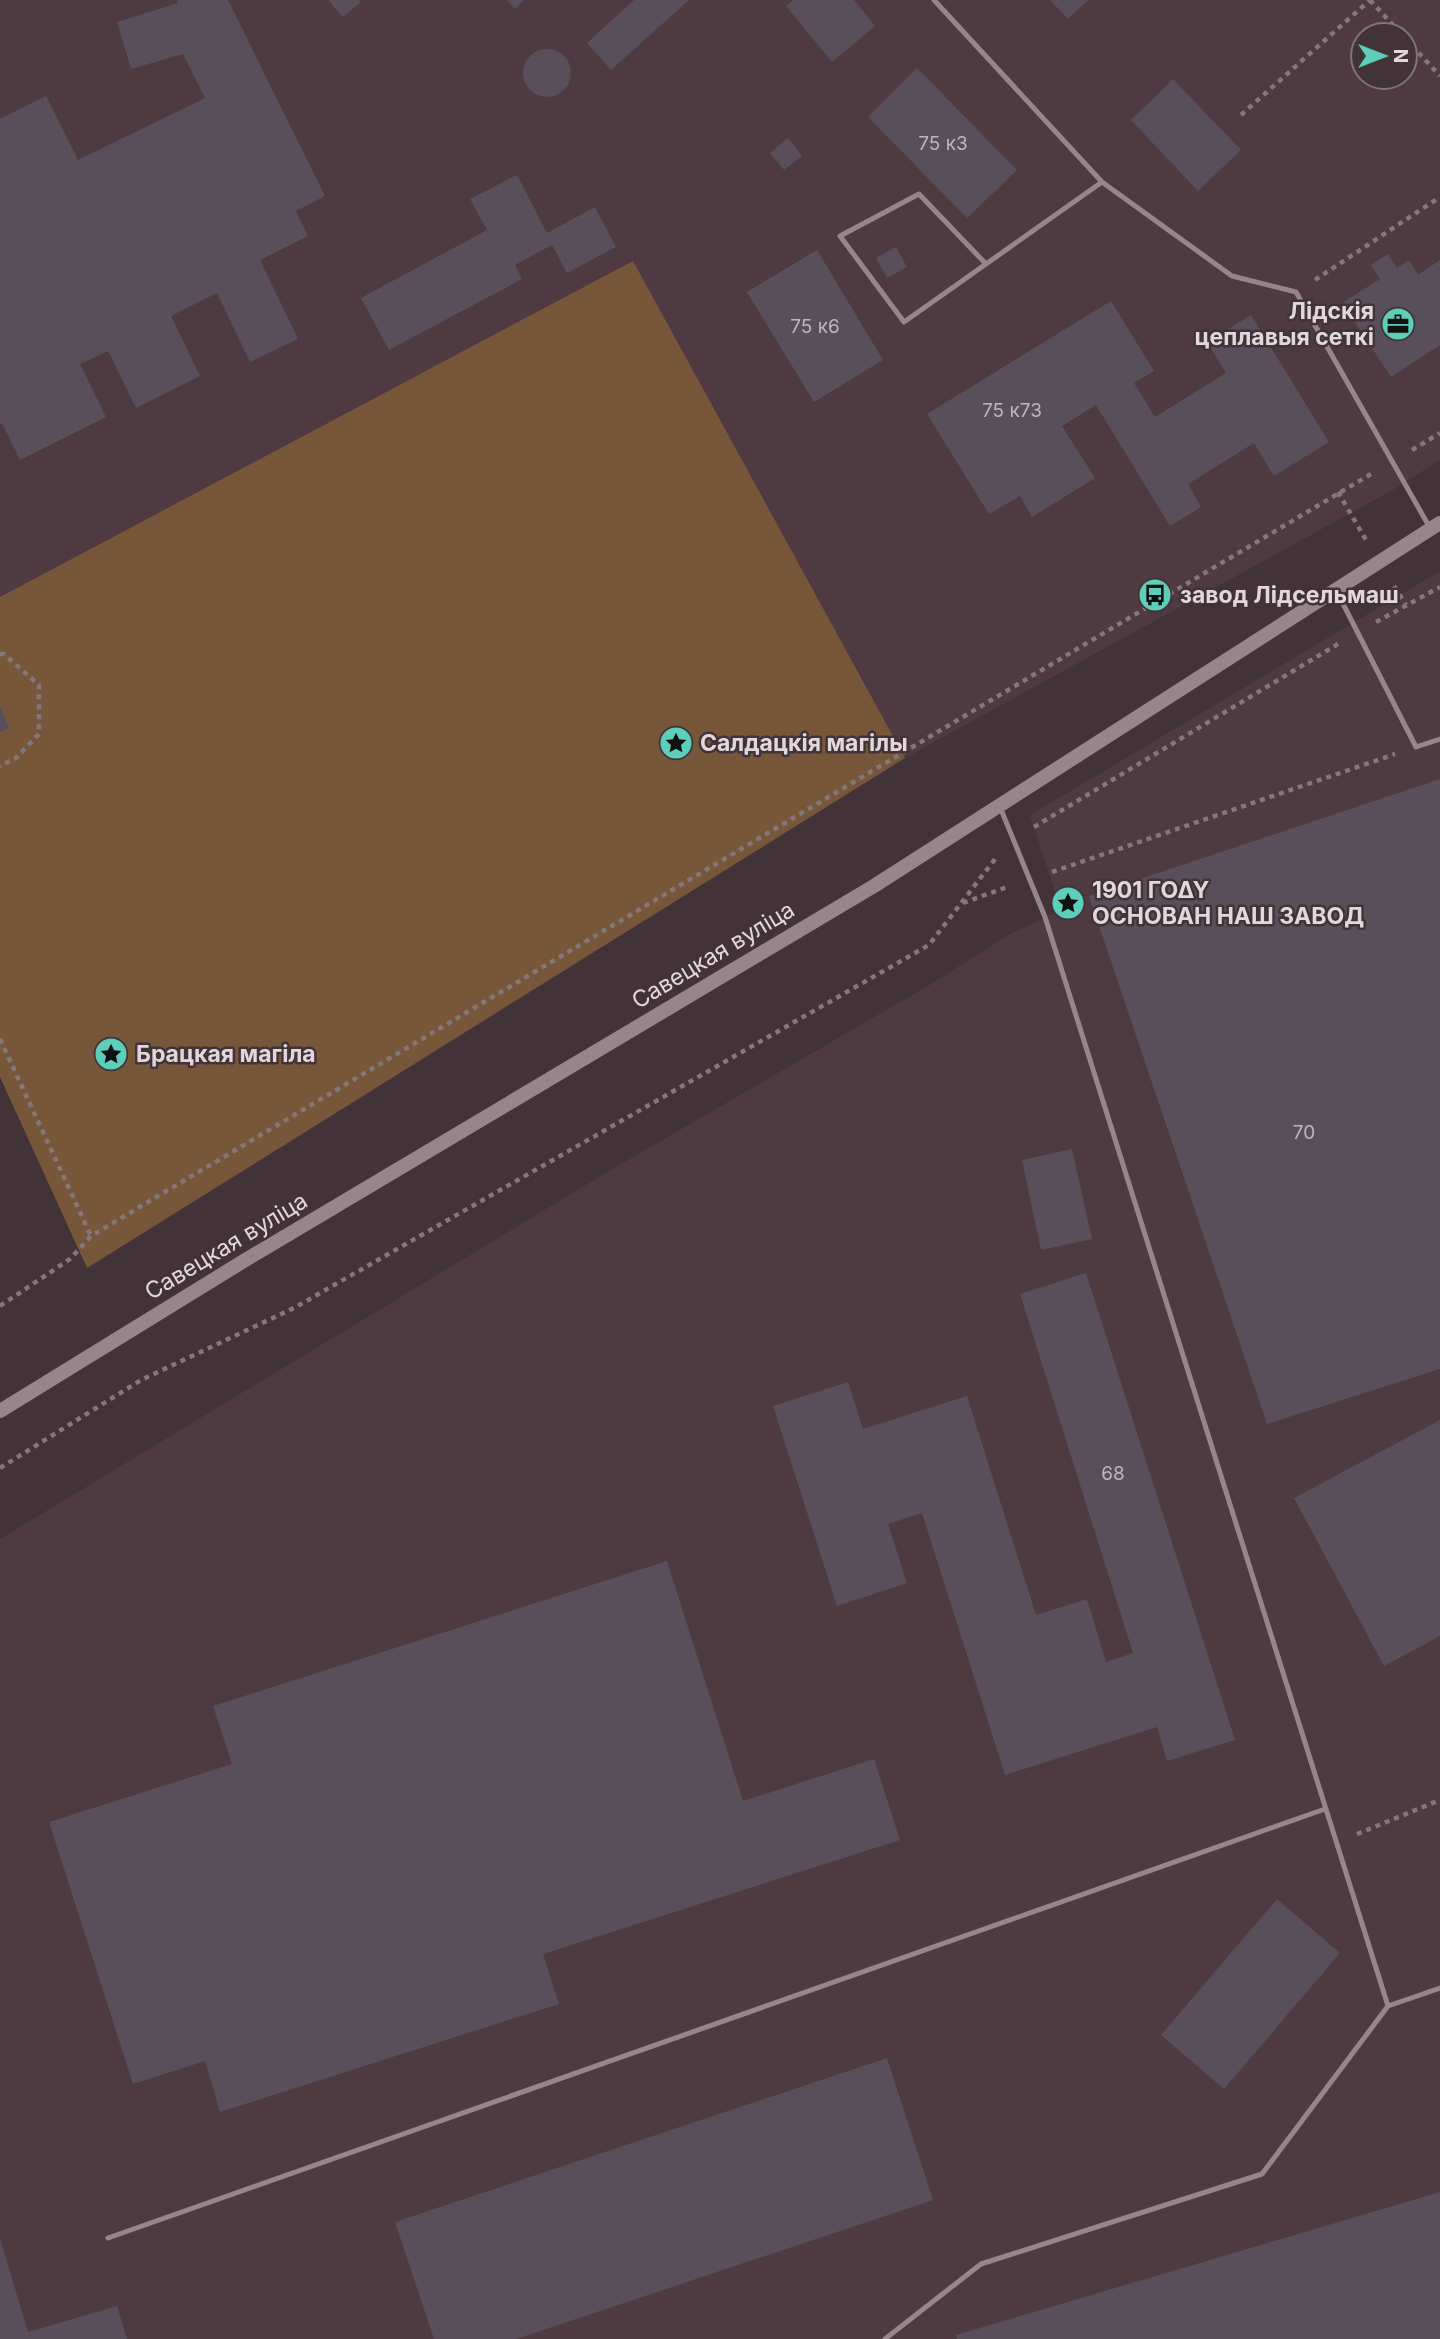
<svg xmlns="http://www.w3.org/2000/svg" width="1440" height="2339" font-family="Inter,sans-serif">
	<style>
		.built { fill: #4f3a42; fill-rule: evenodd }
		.green { fill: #775739 }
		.building { fill: #584f5a }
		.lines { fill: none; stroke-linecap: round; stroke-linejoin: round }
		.path { stroke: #83777b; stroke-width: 4.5; stroke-dasharray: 5 5; stroke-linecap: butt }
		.service { stroke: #96868c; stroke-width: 5 }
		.secondary { stroke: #96868c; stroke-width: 14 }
		.labels { text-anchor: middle; stroke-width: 5; stroke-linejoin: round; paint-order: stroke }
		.number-label { font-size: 19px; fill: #bfb6bb }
		.poi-label { font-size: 23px; font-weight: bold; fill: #e1d8db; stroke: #413338; text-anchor: start }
		.street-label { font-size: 23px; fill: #e1d8db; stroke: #413338 }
	</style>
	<rect width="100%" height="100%" fill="#413338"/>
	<path class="built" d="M0 0H1440V460L1391 491 905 758 633 262 0 597ZM1363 35H1405V77H1363Z
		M1440 571V2339H0V1539L609 1171 931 984 1008 935 1061 910 1030 815Z"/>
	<path class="green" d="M633 261 905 758 87 1268 0 1077V597Z"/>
	<path class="building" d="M177 0H228L325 196 296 211 308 236 260 260 298 339 250 362 217 293 171 316 200 376 136 408 108 351 80 364 106 417 20 460 2 423 0 424V119L46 96 78 160 205 98 183 54 131 69 117 22 178 3Z
		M328 0H359L361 2 343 17Z
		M507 0H524L515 9Z
		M634 0H689L611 70 587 43Z
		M793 0H854L875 26 832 62 786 6Z
		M1050 0H1088L1068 19Z
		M523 73a24 24 0 1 1 48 0a24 24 0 1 1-48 0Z
		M917 68 1017 170 967 218 868 117Z
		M1173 79 1241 150 1198 191 1131 120Z
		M788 138 802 156 784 170 770 153Z
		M517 175 547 233 595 207 616 247 567 273 552 245 515 265 522 279 389 350 361 298 487 230 470 199Z
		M896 247 907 267 887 278 876 258Z
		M817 250 883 360 814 402 747 292Z
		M1388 254 1397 268 1409 260 1418 275 1440 260V345L1391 377 1342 303 1380 279 1371 265Z
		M1111 301 1154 371 1134 383 1155 417 1226 373 1207 342 1251 315 1329 442 1274 476 1254 443 1188 484 1201 507 1170 526 1096 405 1062 426 1095 478 1032 517 1020 496 989 514 927 414Z
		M0 706 9 728 0 732Z
		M1440 779V1369L1267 1424 1089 896Z
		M1072 1149 1092 1239 1041 1250 1022 1160Z
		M1086 1273 1235 1740 1167 1761 1157 1727 1005 1775 922 1513 888 1524 907 1583 837 1606 773 1406 848 1382 863 1429 967 1396 1036 1615 1087 1599 1106 1662 1133 1653 1020 1294Z
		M1440 1420V1636L1384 1666 1294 1498Z
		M667 1561 743 1801 874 1759 900 1840 543 1954 559 2004 220 2112 205 2061 133 2084 49 1822 232 1764 213 1706Z
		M1277 1899 1340 1953 1224 2089 1161 2035Z
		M887 2058 933 2200 516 2339H434L395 2222Z
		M1440 2192V2339H957L956 2335Z
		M0 2238 28 2332 117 2306 127 2339H0Z"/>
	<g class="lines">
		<path class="path" d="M1370 0 1402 35
			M1405 38 1440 76
			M1241 115 1370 0
			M1315 280 1440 197
			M1412 450 1440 433
			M1338 492 1366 540
			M1394 586 1406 605
			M1376 622 1440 587
			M0 654H4L39 685V734L16 758 0 766
			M1034 827 1338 644
			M1052 872 1395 754
			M963 903 1007 887
			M0 1039 91 1236
			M0 1306 70 1259 91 1236 1371 474
			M0 1468 141 1380 294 1308 929 945 995 859
			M1357 1834 1440 1800"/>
		<path class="service" d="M934 0 1102 182 1232 276 1296 292 1430 528
			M986 264 919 194 840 236 904 322 1102 182
			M1337 592 1416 747 1440 739
			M1000 807 1045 917 1388 2006
			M108 2238 1325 1809
			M885 2339 981 2264 1262 2174 1388 2006 1440 1988"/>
		<path class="secondary" d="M0 1411 247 1259 874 886 1440 523"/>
	</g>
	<defs>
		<symbol id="office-disc" viewBox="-11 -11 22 22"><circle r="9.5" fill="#5dceb9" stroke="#413338"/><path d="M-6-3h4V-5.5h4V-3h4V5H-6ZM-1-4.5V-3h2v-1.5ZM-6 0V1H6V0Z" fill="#111"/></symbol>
		<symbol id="bus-disc" viewBox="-11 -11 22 22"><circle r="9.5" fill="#5dceb9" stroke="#413338"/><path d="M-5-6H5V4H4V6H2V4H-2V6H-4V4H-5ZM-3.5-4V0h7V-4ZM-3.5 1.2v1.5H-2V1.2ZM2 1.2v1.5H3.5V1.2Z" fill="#111"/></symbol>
		<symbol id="sight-disc" viewBox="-11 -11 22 22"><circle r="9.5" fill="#5dceb9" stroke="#413338"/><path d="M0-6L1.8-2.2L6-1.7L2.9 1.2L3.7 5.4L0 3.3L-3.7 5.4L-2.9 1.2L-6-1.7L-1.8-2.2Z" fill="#111"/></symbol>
	</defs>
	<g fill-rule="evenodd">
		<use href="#office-disc" x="1379" y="305" width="38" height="38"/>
		<use href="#bus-disc" x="1136" y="576" width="38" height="38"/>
		<use href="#sight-disc" x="657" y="724" width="38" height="38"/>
		<use href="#sight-disc" x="1049" y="884" width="38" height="38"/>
		<use href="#sight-disc" x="92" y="1035" width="38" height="38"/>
	</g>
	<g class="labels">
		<g class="number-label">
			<text x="943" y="150">75 к3</text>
			<text x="815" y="333">75 к6</text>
			<text x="1012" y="417">75 к73</text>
			<text x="1304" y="1139">70</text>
			<text x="1113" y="1480">68</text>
		</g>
		<g class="poi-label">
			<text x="1374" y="319" text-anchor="end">Лідскія<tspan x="1374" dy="26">цеплавыя сеткі</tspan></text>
			<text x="1180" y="603">завод Лідсельмаш</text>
			<text x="700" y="751">Салдацкія магілы</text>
			<text x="1092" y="898">1901 ΓΟΔΥ<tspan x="1092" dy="26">ОСНОВАН НАШ ЗАВОД</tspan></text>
			<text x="136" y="1062">Брацкая магіла</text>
		</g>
		<g class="street-label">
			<text transform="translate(713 955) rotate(-31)" y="8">Савецкая вуліца</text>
			<text transform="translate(226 1246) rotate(-31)" y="8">Савецкая вуліца</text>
		</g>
	</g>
	<g transform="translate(1384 56) rotate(90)"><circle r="33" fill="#413338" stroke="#817579" stroke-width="2"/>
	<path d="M0-5L12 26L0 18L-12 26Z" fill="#5dceb9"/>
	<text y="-10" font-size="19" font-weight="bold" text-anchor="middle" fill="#e1d8db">N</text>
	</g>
</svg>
